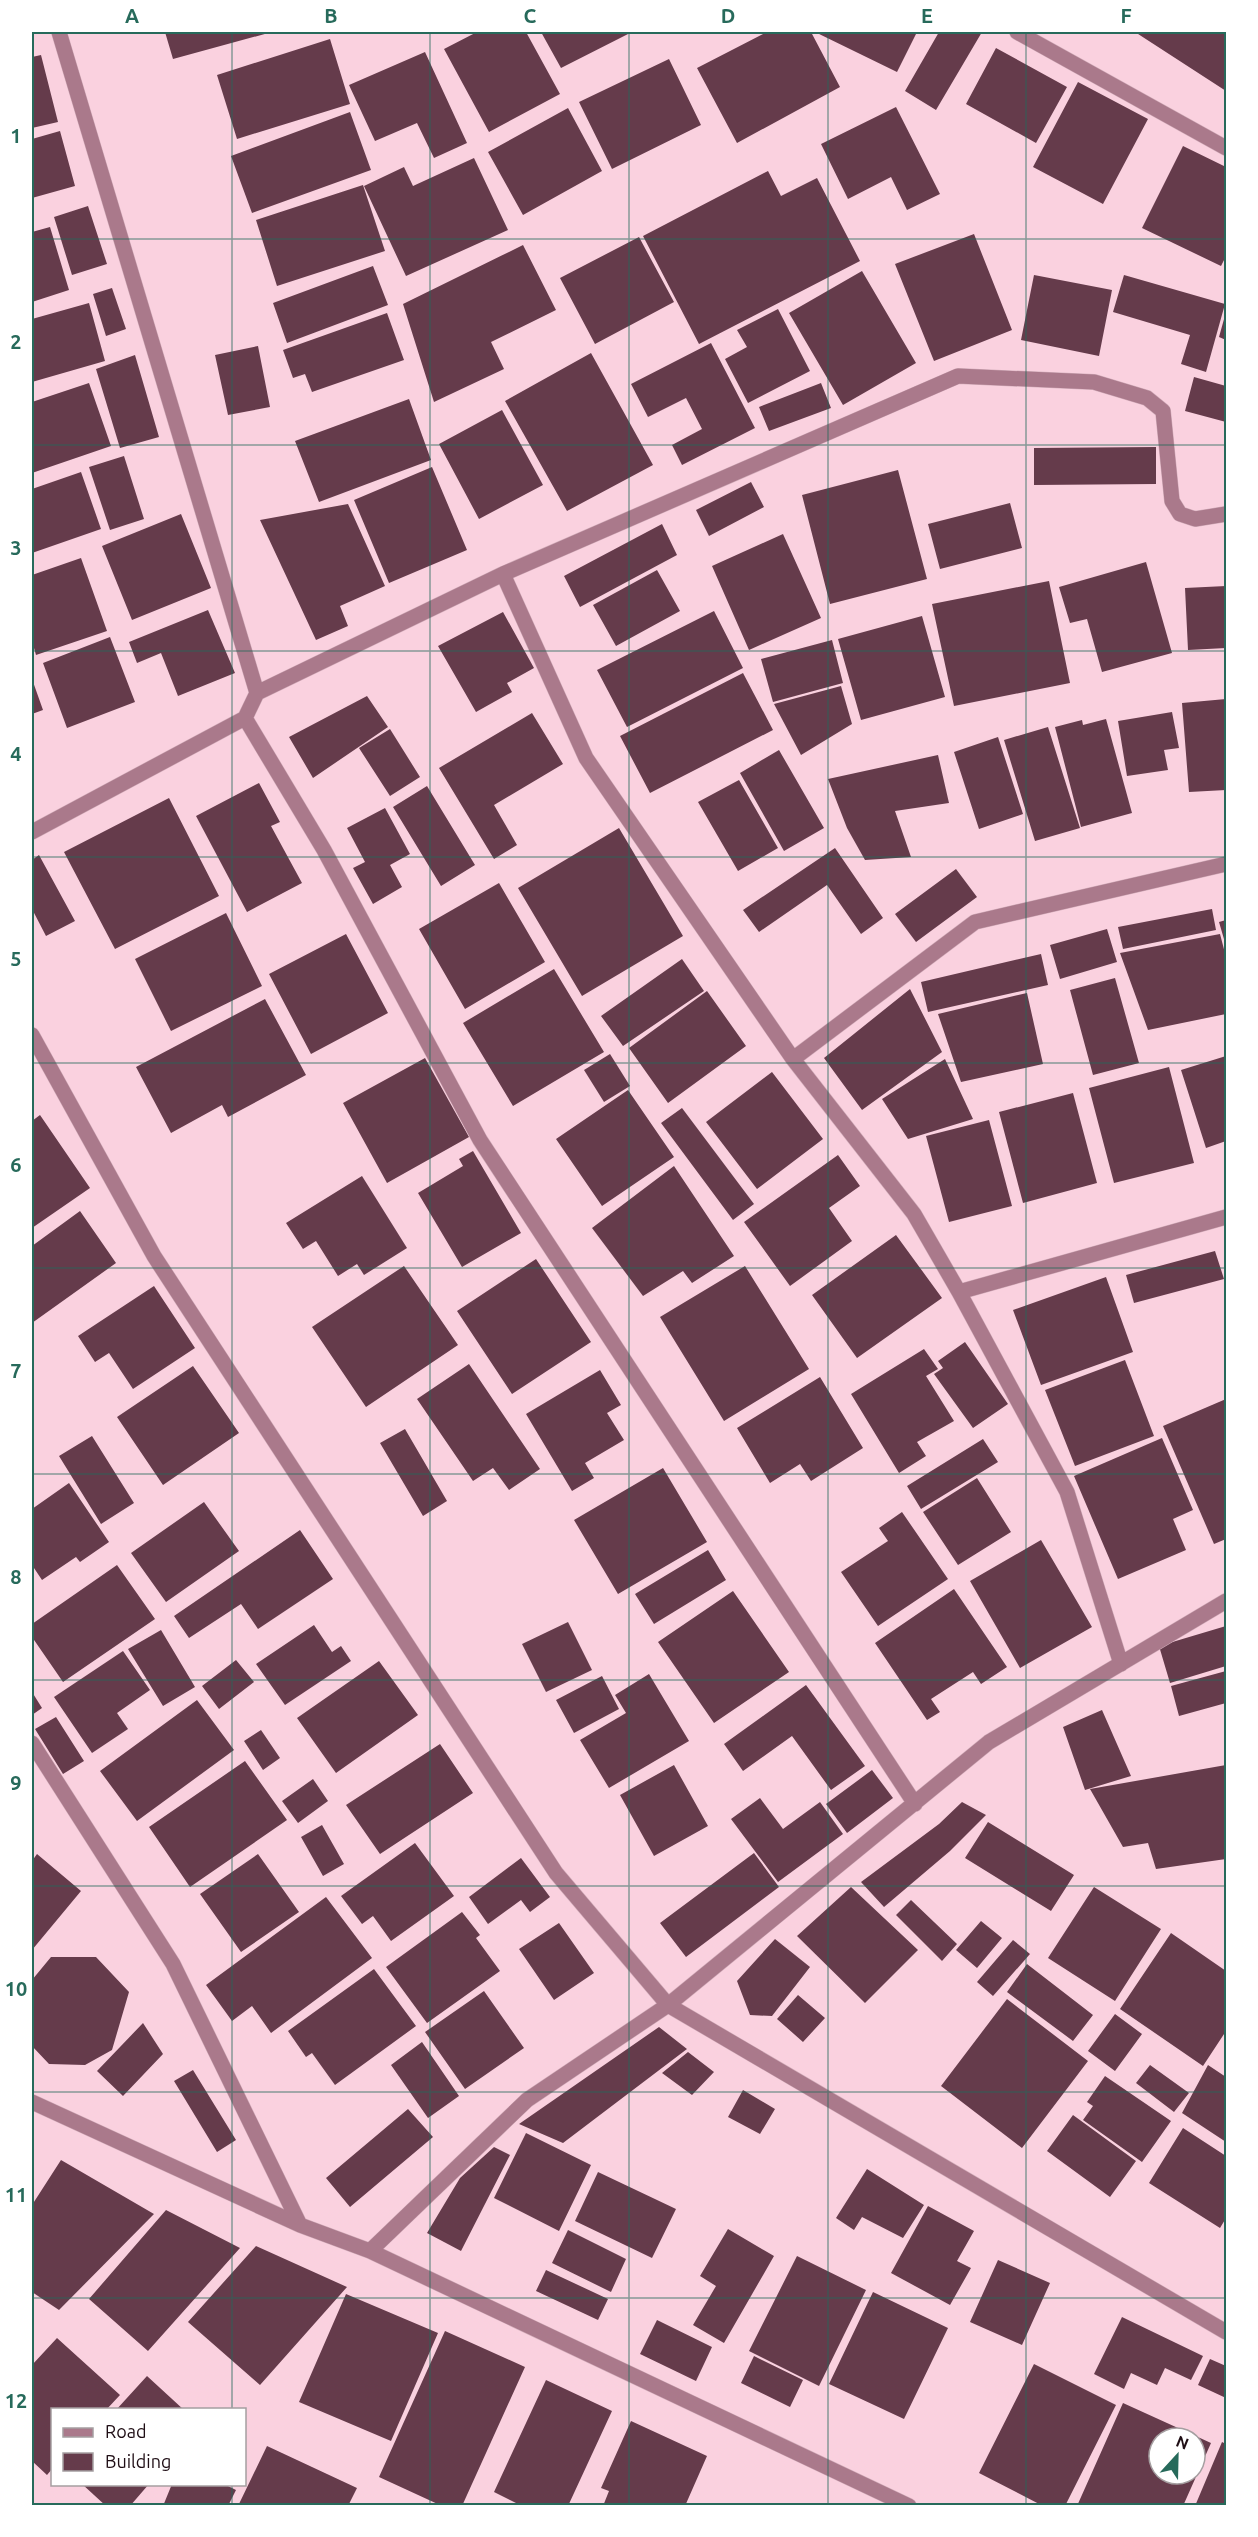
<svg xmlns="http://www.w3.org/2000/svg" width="1258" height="2537" font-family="Ubuntu,sans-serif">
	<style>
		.building { fill: #653b4b; fill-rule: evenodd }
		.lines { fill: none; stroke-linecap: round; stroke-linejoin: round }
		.minor-casing { stroke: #d3aebb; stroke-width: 16 }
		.minor { stroke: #aa798b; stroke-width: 15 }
		.grid { fill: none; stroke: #276a5b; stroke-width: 1.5; stroke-opacity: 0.55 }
		.neatline { fill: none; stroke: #276a5b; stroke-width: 2 }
		.grid-label { font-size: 20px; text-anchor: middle; font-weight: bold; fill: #276a5b }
	</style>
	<rect width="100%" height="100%" fill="#fad1df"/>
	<path class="building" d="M165 32H272L173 59Z
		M477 32H526L560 94 489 132 444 49Z
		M541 32H632L561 68Z
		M767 32H811L840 87 737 143 697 68Z
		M815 32H917L897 72Z
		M939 32H982L936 110 905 91Z
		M1135 32H1226V91Z
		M330 39 350 104 237 139 217 75Z
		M996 48 1067 87 1036 143 966 104Z
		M425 52 467 143 434 158 417 123 375 141 349 85Z
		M41 55 58 122 32 128V57Z
		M669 59 701 125 612 169 579 102Z
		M1078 82 1148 119 1103 204 1033 167Z
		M896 107 940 194 907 210 891 177 848 199 821 144Z
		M568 108 602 171 523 215 488 152Z
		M350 112 371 170 252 213 231 156Z
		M60 131 75 186 32 198V139Z
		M1183 146 1226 167V256L1221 266 1142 228Z
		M474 158 508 230 406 276 364 186 404 167 413 186Z
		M768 171 781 196 817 178 860 261 699 344 643 236Z
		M363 185 385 251 277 286 256 220Z
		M88 206 107 264 72 275 54 217Z
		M50 227 69 290 32 302V232Z
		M974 234 1012 330 934 361 895 264Z
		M639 237 674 302 595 344 560 278Z
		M523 245 556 310 491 342 504 369 434 402 403 304Z
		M373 266 388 305 287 343 273 303Z
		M862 271 916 363 843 405 789 313Z
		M1034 275 1112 290 1099 356 1021 340Z
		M1124 275 1225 304 1206 372 1181 364 1190 335 1113 312Z
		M112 288 126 329 106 336 93 294Z
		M89 303 105 361 32 382V319Z
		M778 309 810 371 748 403 725 359 747 347 737 330Z
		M1226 312V340L1219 337Z
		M387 313 404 360 312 392 305 374 293 378 283 350Z
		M711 343 755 428 682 465 672 445 702 429 686 398 648 417 631 384Z
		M258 346 270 407 228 415 215 355Z
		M591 353 653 465 567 511 505 401Z
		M135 355 159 437 120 448 96 369Z
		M1194 377 1226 386V422L1185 411Z
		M89 383 111 446 32 473V402Z
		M821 383 831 408 769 431 759 407Z
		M409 399 431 460 319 502 295 441Z
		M502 410 543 485 479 519 439 444Z
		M1156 447V484L1034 485V448Z
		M124 456 144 519 110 530 89 467Z
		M432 467 467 550 389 583 354 500Z
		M898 470 927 579 830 604 802 495Z
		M81 472 101 529 32 553V489Z
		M751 482 764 507 709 536 696 510Z
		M1010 503 1022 548 940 569 928 524Z
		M348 504 385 586 340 606 348 626 316 640 260 520Z
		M181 514 211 588 132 620 102 546Z
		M662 524 677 555 580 607 564 576Z
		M783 534 821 618 749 650 712 566Z
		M81 558 107 631 36 655 32 641V575Z
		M1146 562 1172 653 1102 672 1087 619 1070 623 1059 587Z
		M657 570 680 611 616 646 593 605Z
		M1049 581 1070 683 954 706 932 604Z
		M1226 586V648L1188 650 1185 588Z
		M208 610 235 673 178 696 161 653 137 663 129 642Z
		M714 611 743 668 627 727 597 670Z
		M503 612 534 668 507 683 512 692 476 712 438 646Z
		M922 616 945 697 861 720 838 639Z
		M110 637 135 702 67 728 43 663Z
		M832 640 843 683 773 702 761 659Z
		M743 673 773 730 650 793 620 736Z
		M32 679 43 710 32 714Z
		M841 686 852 724 801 755 774 704Z
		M367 696 388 727 313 778 289 737Z
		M1226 699V790L1189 792 1182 703Z
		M1172 712 1179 748 1164 750 1168 770 1127 776 1118 721Z
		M532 713 563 764 494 805 517 845 494 859 439 768Z
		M1106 719 1132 813 1081 827 1055 727 1082 720 1083 725Z
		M1048 727 1080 828 1035 841 1004 740Z
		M390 729 420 777 390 796 359 748Z
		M998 737 1023 814 979 829 954 752Z
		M779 750 824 828 784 851 740 773Z
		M938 755 949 803 895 811 911 857 865 860 847 828 828 779Z
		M739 780 778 848 738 871 698 802Z
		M259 783 280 822 271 826 302 883 247 912 196 816Z
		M427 786 475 865 441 886 393 807Z
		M169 798 219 896 115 949 64 852Z
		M385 808 410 854 390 865 402 887 373 904 353 868 365 862 347 828Z
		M619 828 683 936 582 996 518 888Z
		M835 848 883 918 861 934 827 885 759 932 743 910Z
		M39 855 75 921 46 936 32 909V860Z
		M956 869 977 897 916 942 895 914Z
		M499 883 545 962 465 1009 419 929Z
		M1212 909 1216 930 1123 949 1118 927Z
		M226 913 262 986 171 1031 135 959Z
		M1226 920V946L1219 922Z
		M1107 929 1117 962 1060 979 1050 945Z
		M346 934 388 1013 311 1054 269 974Z
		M1220 934 1226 957V1014L1148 1030 1120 953Z
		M1041 954 1048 985 928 1012 921 982Z
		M682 959 704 991 623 1046 601 1016Z
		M554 969 604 1052 513 1106 463 1023Z
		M1115 978 1139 1063 1093 1075 1070 990Z
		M910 989 942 1052 862 1110 824 1058Z
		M707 991 746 1046 668 1103 629 1048Z
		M1027 993 1043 1064 961 1082 938 1014Z
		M265 999 306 1075 228 1117 222 1105 171 1133 136 1067Z
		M610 1054 630 1086 604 1102 584 1070Z
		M1226 1056V1141L1206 1148 1181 1070Z
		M425 1058 469 1137 387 1183 343 1103Z
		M945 1059 973 1119 908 1139 882 1099Z
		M1169 1067 1194 1163 1114 1183 1089 1088Z
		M772 1072 823 1139 757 1189 706 1122Z
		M628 1090 674 1157 602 1206 556 1139Z
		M1073 1093 1097 1183 1023 1203 999 1112Z
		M682 1108 754 1204 733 1220 661 1123Z
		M40 1115 90 1188 32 1228V1121Z
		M989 1120 1012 1206 949 1222 926 1136Z
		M473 1151 521 1233 462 1267 418 1193 463 1166 459 1159Z
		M838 1155 860 1186 829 1208 852 1241 790 1286 744 1222Z
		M674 1166 734 1256 692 1283 683 1271 643 1296 592 1228Z
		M362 1176 407 1248 364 1275 357 1264 338 1276 316 1241 303 1249 286 1223Z
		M80 1211 116 1263 32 1323V1246Z
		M896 1235 942 1298 857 1358 812 1295Z
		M1215 1251 1224 1279 1134 1303 1126 1275Z
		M536 1259 591 1342 512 1394 457 1311Z
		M404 1266 458 1345 366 1407 312 1327Z
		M745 1266 809 1369 724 1421 660 1317Z
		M1106 1277 1133 1352 1041 1385 1013 1310Z
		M154 1286 195 1348 133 1389 109 1353 95 1362 78 1336Z
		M965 1342 1008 1404 973 1428 934 1374 943 1368 938 1361Z
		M924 1349 938 1369 926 1376 954 1421 917 1442 926 1456 899 1473 851 1394Z
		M1125 1360 1154 1436 1075 1466 1045 1390Z
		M469 1364 540 1469 509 1490 493 1468 473 1481 417 1399Z
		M193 1366 239 1433 163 1485 117 1417Z
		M600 1370 621 1405 607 1413 624 1440 585 1463 594 1478 572 1491 526 1414Z
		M820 1377 863 1448 811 1481 800 1464 770 1483 737 1428Z
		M1226 1399V1539L1214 1544 1163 1426Z
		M405 1429 447 1501 423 1516 380 1443Z
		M92 1436 134 1503 101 1524 59 1456Z
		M1162 1438 1193 1510 1173 1519 1186 1550 1118 1579 1074 1476Z
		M983 1439 998 1462 921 1509 907 1486Z
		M663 1468 707 1542 618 1594 574 1520Z
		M977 1478 1011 1532 958 1565 923 1512Z
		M69 1483 109 1542 80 1562 76 1557 42 1580 32 1565V1509Z
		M204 1502 239 1551 166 1602 131 1553Z
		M902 1512 948 1579 878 1626 841 1572 888 1541 879 1528Z
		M300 1530 333 1579 258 1629 241 1604 189 1638 174 1616Z
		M1041 1540 1092 1627 1020 1668 970 1581Z
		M708 1550 726 1580 654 1624 635 1594Z
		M117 1565 155 1619 63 1682 32 1637V1624Z
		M954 1589 1007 1667 981 1684 973 1672 931 1699 940 1712 927 1720 875 1643Z
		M733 1591 789 1672 714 1723 658 1642Z
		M568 1622 592 1670 546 1692 522 1644Z
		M314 1625 332 1652 341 1646 351 1661 285 1705 256 1664Z
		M1226 1626V1666L1170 1683 1159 1646Z
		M161 1630 195 1687 163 1706 128 1649Z
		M123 1651 150 1690 117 1713 128 1729 92 1753 54 1697Z
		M236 1660 254 1682 219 1709 202 1686Z
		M379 1661 418 1715 336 1773 297 1718Z
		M1226 1671V1703L1179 1716 1171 1686Z
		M649 1674 689 1741 609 1788 580 1740 626 1713 615 1695Z
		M602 1676 619 1709 574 1733 556 1700Z
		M806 1685 865 1766 831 1790 792 1736 743 1771 724 1744Z
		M32 1692 42 1708 32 1715Z
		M197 1700 234 1750 137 1821 100 1771Z
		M1102 1710 1131 1776 1085 1790 1063 1727Z
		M56 1717 84 1761 63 1774 35 1729Z
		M261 1730 280 1758 263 1770 244 1741Z
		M440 1744 473 1793 380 1854 346 1805Z
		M245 1761 287 1820 190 1887 149 1827Z
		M674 1765 708 1826 654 1856 620 1795Z
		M1226 1765V1859L1156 1869 1148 1843 1123 1847 1090 1789Z
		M872 1770 893 1798 847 1833 826 1804Z
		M313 1779 328 1801 298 1823 282 1801Z
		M760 1798 783 1829 820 1802 843 1834 778 1882 731 1819Z
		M962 1802 986 1815 950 1851 884 1907 861 1882 939 1824Z
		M988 1822 1074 1875 1051 1911 965 1858Z
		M322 1825 344 1864 323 1876 301 1837Z
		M415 1843 454 1896 391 1941 373 1916 362 1924 341 1896Z
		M754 1853 779 1887 686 1957 660 1923Z
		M37 1854 81 1891 32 1950V1861Z
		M258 1854 299 1912 241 1952 200 1894Z
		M521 1858 550 1897 530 1912 521 1900 488 1924 469 1897Z
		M851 1887 918 1950 865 2003 797 1936Z
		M1094 1887 1161 1929 1115 2001 1048 1958Z
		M326 1897 372 1958 271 2033 252 2006 232 2021 206 1985Z
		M911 1900 957 1944 942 1961 896 1915Z
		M462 1912 480 1935 476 1938 500 1971 427 2023 386 1967Z
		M981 1921 1002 1938 977 1968 956 1950Z
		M559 1923 594 1973 554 2000 519 1949Z
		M1171 1933 1226 1971V2031L1203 2066 1120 2009Z
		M775 1939 810 1967 772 2016 750 2015 737 1981Z
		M1013 1940 1030 1954 993 1996 977 1982Z
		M51 1957H96L129 1992 112 2050 85 2065 49 2064 32 2046V1980Z
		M1027 1964 1093 2015 1073 2041 1007 1992Z
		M374 1969 416 2026 335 2085 312 2053 306 2057 288 2031Z
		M484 1991 524 2048 465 2089 425 2032Z
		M798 1995 825 2018 803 2042 777 2019Z
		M1007 1999 1088 2061 1022 2148 941 2086Z
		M1115 2014 1142 2034 1115 2071 1088 2051Z
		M143 2023 163 2054 123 2096 97 2071Z
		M659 2027 687 2049 563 2143 519 2124Z
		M422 2042 459 2096 428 2118 391 2065Z
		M688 2052 714 2072 692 2095 662 2073Z
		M1150 2065 1189 2093 1174 2112 1136 2083Z
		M1208 2065 1226 2077V2142L1182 2113Z
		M193 2070 236 2140 217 2152 174 2081Z
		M1105 2076 1171 2121 1142 2162 1083 2120 1093 2106 1087 2102Z
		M743 2090 775 2109 760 2134 728 2117Z
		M408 2109 433 2137 350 2207 326 2178Z
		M1073 2115 1136 2161 1110 2197 1047 2151Z
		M1183 2128 1226 2156V2218L1220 2228 1149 2183Z
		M526 2133 591 2165 559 2231 494 2198Z
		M494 2147 510 2155 461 2251 427 2233 460 2178Z
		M61 2160 154 2214 59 2310 32 2292V2205Z
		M867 2169 924 2205 903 2238 862 2217 854 2230 836 2218Z
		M598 2172 676 2209 652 2258 575 2221Z
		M928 2206 974 2231 957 2261 971 2268 950 2305 891 2273Z
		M166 2210 240 2248 148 2351 89 2299Z
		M728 2229 774 2256 724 2343 693 2325 716 2286 700 2276Z
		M568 2230 626 2259 611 2292 552 2263Z
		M256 2246 347 2287 260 2385 188 2322Z
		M797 2256 866 2290 819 2386 749 2351Z
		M998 2260 1050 2283 1022 2345 970 2322Z
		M546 2270 608 2299 598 2320 536 2291Z
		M873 2292 948 2328 904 2419 829 2384Z
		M346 2294 438 2333 391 2441 299 2402Z
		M1122 2317 1203 2356 1191 2380 1165 2368 1157 2385 1131 2373 1124 2389 1094 2374Z
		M657 2320 712 2347 696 2381 640 2354Z
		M445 2331 525 2367 462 2506H442L379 2477Z
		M57 2338 120 2395 106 2410H52V2469L47 2475 32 2461V2365Z
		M754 2356 803 2380 790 2407 741 2383Z
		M1210 2359 1226 2366V2398L1198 2385Z
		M1034 2364 1116 2405 1065 2506H1043L979 2473Z
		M147 2376 184 2410H116Z
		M546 2380 612 2411 568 2506H522L494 2492Z
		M1123 2403 1211 2443 1183 2506H1077ZM1159 2438H1195V2474H1159Z
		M631 2421 707 2456 685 2506H603L609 2491 601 2488Z
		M1222 2442 1226 2444V2506H1195Z
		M267 2446 357 2488 348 2506H238Z
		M82 2484H149L130 2506H106Z
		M172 2484H224L236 2490 228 2506H163Z"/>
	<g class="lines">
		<defs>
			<path id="minor" d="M59 32 257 693
				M1017 32 1226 148
				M503 574 586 758 793 1059 914 1214 959 1292 1067 1492 1121 1664
				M245 718 324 850 480 1140 915 1804
				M32 832 245 718 257 693 503 574 958 376 1094 382 1147 398 1163 411 1172 501 1180 514 1195 519 1226 514
				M32 1035 154 1256 556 1873 668 2005 1226 2332
				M793 1059 975 922 1226 864
				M959 1292 1226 1217
				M32 1743 173 1964 300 2225
				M32 2102 300 2225 370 2251 909 2506
				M370 2251 527 2100 668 2005 989 1742 1226 1601"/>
		</defs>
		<use href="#minor" class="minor-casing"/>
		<use href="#minor" class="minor"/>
	</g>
	<path class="grid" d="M232 32V2410M430 32V2506M629 32V2506M828 32V2506M1026 32V2506M32 239H1226M32 445H1226M32 651H1226M32 857H1226M32 1063H1226M32 1268H1226M32 1474H1226M32 1680H1226M32 1886H1226M32 2092H1226M32 2298H1226M232 2484V2506"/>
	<rect width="1258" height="2537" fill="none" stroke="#ffffff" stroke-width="66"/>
	<rect x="51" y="2408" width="195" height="78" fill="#ffffff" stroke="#a59fa1" stroke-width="1.5"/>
	<rect x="63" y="2428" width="30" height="9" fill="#aa798b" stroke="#a59fa1" stroke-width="1.5"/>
	<text x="105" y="2438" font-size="18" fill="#1f0e15">Road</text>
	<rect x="63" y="2453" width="30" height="18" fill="#653b4b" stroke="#a59fa1" stroke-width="1.5"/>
	<text x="105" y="2468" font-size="18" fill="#1f0e15">Building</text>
	<g transform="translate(1177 2456) rotate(22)"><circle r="28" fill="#ffffff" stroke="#a59fa1" stroke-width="1.5"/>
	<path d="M0-4.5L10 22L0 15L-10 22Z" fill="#276a5b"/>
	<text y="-9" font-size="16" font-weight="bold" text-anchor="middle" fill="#1f0e15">N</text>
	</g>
	<rect x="33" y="33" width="1192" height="2471" class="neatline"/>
	<g class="grid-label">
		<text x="132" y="23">A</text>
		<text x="331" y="23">B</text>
		<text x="530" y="23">C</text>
		<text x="728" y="23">D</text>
		<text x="927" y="23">E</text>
		<text x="1126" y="23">F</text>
		<text x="16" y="143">1</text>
		<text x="16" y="349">2</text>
		<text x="16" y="555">3</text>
		<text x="16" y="761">4</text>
		<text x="16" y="966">5</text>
		<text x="16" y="1172">6</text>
		<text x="16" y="1378">7</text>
		<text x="16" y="1584">8</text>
		<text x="16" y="1790">9</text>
		<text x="16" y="1996">10</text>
		<text x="16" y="2202">11</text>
		<text x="16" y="2408">12</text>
	</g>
</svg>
